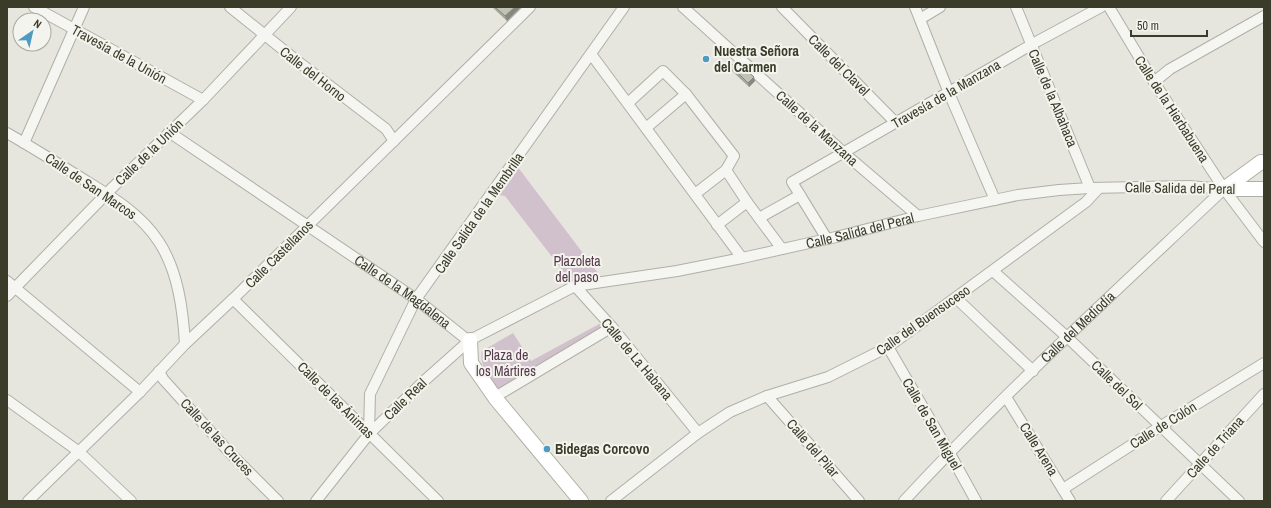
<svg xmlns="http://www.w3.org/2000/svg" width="1271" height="508" font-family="'Archivo Narrow',sans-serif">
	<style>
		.green { fill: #d0c1cc }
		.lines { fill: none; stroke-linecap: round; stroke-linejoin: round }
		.street-casing { stroke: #afb0a5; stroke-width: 12 }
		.secondary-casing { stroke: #afb0a5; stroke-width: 16 }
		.street { stroke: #f5f5f1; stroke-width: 10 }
		.secondary { stroke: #fff; stroke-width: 14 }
		.wall { fill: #a6a89d }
		.shaded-wall { fill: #87887f }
		.building { fill: #c1c3b6; stroke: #87887f }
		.poi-dot { fill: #4f9ac0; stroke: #f4f4ee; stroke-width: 1.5 }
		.labels { text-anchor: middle; stroke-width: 4; stroke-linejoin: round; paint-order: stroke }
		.poi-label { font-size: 14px; font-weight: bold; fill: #3a3c29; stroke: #f4f4ee; text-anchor: start }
		.street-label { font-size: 14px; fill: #3a3c29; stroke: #f4f4ee }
		.park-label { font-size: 14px; fill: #56384d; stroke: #f4f4ee }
	</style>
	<rect width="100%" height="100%" fill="#e6e6df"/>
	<path class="green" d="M517 166 601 277 565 288 563 271 505 196 499 195Z
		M601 323 610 334 500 392C492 380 478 366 482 351L513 333 531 361Z"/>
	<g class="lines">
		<defs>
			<g id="street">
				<path d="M34 7 203 100"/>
				<path d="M230 7 296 60 386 129 394 141"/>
				<path d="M683 7 844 153 918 216"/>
				<path d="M782 7 896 123"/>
				<path d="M915 7 949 93 995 200"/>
				<path d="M1016 7 1090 188"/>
				<path d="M1109 7 1154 82 1224 189 1264 242"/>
				<path d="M920 19 940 7"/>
				<path d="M591 54 742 258"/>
				<path d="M1154 82 1170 69 1264 16"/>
				<path d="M628 103 663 71 686 94 734 156 726 170"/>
				<path d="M646 128 686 94"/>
				<path id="s1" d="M169 132 416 299 465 338 470 340"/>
				<path d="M7 133C30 146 52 160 75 174 105 193 139 211 159 242 178 271 183 310 185 344"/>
				<path d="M24 143 84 7"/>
				<path d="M695 194 726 170 747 202 782 249"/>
				<path d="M759 218 800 195"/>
				<path d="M717 225 747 202"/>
				<path d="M827 239 792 182 1038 41 1101 7"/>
				<path d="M993 271 1067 337 1239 501"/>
				<path d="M7 281 140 392"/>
				<path d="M575 286 612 327 698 433"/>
				<path d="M7 296 113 187 203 100 291 7"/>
				<path d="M956 298 1033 371"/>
				<path d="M233 299 438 501"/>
				<path d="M888 347 949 452 976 501"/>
				<path d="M159 371 163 379 230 453 278 501"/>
				<path d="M767 396 859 501"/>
				<path d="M495 397 612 327"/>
				<path d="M1006 397 1070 501"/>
				<path d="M7 400 78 451 131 501"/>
				<path d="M369 434 370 394 416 299 624 7"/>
				<path d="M1063 489 1161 426 1264 363"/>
				<path d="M28 501 140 392 185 344 233 299 530 7"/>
				<path id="s2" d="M316 501 369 434 424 381 470 340 575 286 677 271 742 258 836 237 918 216 1018 195 1059 190 1090 188 1189 186 1224 189"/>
				<path d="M611 501 698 433 730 412 767 396 828 377 888 347 1086 202 1099 188"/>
				<path id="s3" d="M904 501C1005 392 1116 291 1224 189"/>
				<path d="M1166 501 1264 394"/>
			</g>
			<path id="secondary" d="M1224 189 1261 162
				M1224 189H1264
				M470 340 471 363 496 399 581 501"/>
		</defs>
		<use href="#street" class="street-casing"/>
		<use href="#secondary" class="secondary-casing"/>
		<use href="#street" class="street"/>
		<use href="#secondary" class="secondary"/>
	</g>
	<path class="wall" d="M492 7H521L507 21Z
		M731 66 755 81 749 87 732 71Z"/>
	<path class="shaded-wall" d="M515 7H521L507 21 505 16Z
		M754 77 755 81 749 87 748 83Z"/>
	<path class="building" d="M495 7H515L505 16Z
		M736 61 754 77 748 83 731 66Z"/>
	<g class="poi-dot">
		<circle cx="706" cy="59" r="4"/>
		<circle cx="547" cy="449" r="4"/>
	</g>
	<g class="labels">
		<g class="poi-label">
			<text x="714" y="56">Nuestra Señora<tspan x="714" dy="16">del Carmen</tspan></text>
			<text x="555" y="454">Bidegas Corcovo</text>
		</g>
		<g class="street-label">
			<text transform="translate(119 54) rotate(29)" y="5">Travesía de la Unión</text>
			<text transform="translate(839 65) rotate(45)" y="5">Calle del Clavel</text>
			<text transform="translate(313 74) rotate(38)" y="5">Calle del Horno</text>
			<text transform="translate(946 94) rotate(-30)" y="5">Travesía de la Manzana</text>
			<text transform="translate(1053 98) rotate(67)" y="5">Calle de la Albahaca</text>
			<text transform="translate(1172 109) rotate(57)" y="5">Calle de la Hierbabuena</text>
			<text transform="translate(817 128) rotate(42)" y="5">Calle de la Manzana</text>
			<text transform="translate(149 152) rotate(-44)" y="5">Calle de la Unión</text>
			<text transform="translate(91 186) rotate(34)" y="5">Calle de San Marcos</text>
			<text transform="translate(1180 188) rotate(1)" y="5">Calle Salida del Peral</text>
			<text transform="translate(479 213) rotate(-55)" y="5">Calle Salida de la Membrilla</text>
			<text dy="5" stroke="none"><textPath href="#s2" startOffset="632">Calle Salida del Peral</textPath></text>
			<text transform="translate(279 254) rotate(-45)" y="5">Calle Castellanos</text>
			<text dy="5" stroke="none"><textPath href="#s1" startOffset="283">Calle de la Magdalena</textPath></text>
			<text transform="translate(923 320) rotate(-35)" y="5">Calle del Buensuceso</text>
			<text dy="5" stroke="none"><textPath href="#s3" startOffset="246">Calle del Mediodía</textPath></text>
			<text transform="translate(637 359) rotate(50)" y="5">Calle de La Habana</text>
			<text transform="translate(1117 385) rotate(44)" y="5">Calle del Sol</text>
			<text transform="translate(405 399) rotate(-44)" y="5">Calle Real</text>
			<text transform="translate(336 400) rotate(45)" y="5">Calle de las Ánimas</text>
			<text transform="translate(932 424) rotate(60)" y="5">Calle de San Miguel</text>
			<text transform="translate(1163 425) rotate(-32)" y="5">Calle de Colón</text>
			<text transform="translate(217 437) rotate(47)" y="5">Calle de las Cruces</text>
			<text transform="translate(1215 447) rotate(-48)" y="5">Calle de Triana</text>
			<text transform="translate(813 448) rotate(49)" y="5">Calle del Pilar</text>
			<text transform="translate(1039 449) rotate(58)" y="5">Calle Arena</text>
		</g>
		<g class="park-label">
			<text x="577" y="266">Plazoleta<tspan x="577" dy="16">del paso</tspan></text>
			<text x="506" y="360">Plaza de<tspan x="506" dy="16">los Mártires</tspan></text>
		</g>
	</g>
	<rect width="1271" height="508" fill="none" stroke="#3a3c29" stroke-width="16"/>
	<g transform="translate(32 32) rotate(34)"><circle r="19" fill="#f4f4ee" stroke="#aaaa9f"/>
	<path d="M0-3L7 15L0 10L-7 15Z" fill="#4f9ac0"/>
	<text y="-6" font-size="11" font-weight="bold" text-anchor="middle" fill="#3a3c29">N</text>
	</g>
	<path d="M1131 30v6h76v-6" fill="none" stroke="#3a3c29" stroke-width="2"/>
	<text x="1137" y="30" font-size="12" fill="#3a3c29" stroke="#f4f4ee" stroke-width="3" paint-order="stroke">50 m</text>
</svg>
